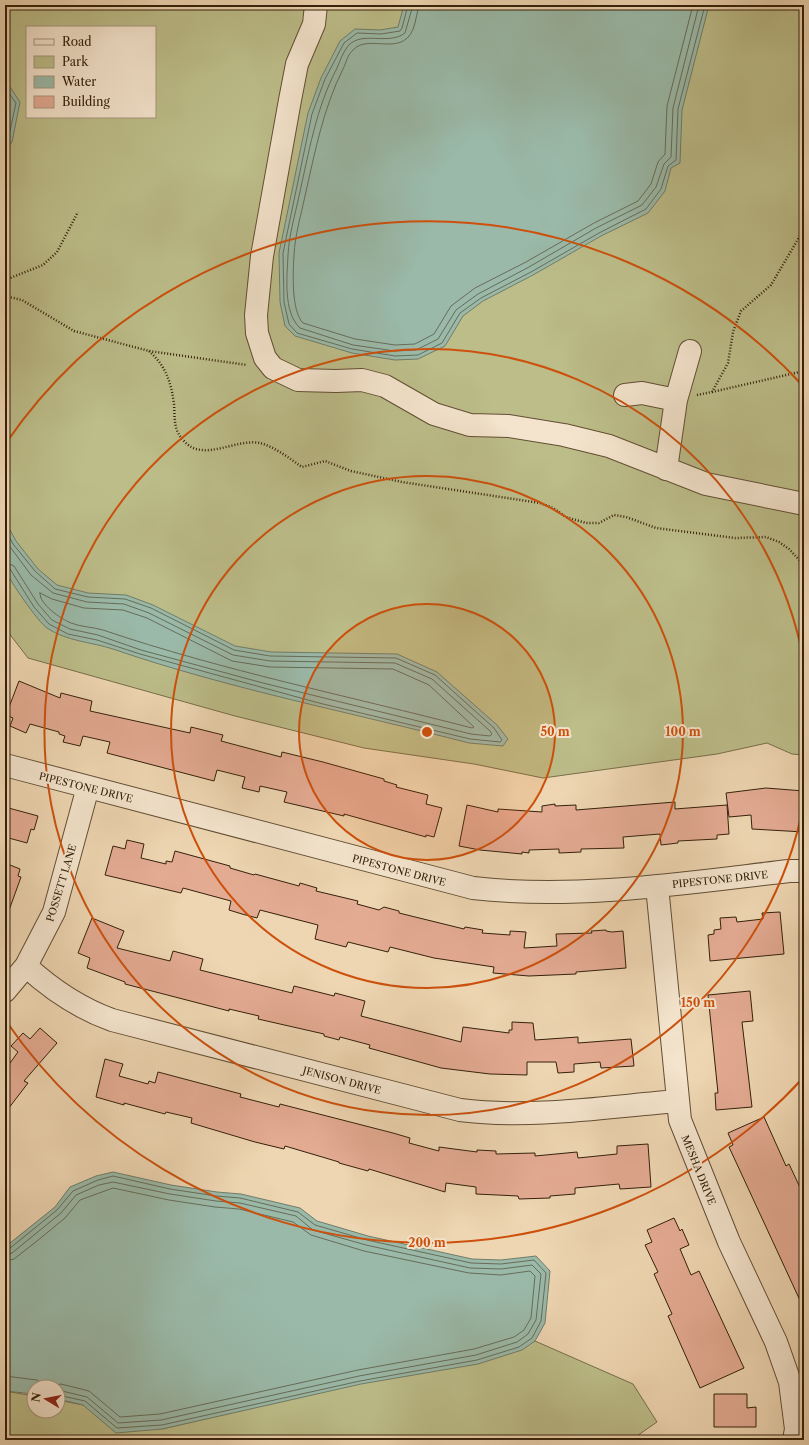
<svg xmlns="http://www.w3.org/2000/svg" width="809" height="1445" font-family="'Libre Caslon Text',serif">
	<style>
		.green { fill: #bcbd89; stroke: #786e4a; fill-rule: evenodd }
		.water { fill: #9ab9a8; stroke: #717c69 }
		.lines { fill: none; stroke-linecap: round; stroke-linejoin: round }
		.shore { stroke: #676c59; stroke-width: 1 }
		.building { fill: #e4ab93; stroke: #34200a }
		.minor-casing { stroke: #624e34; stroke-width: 24 }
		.path { stroke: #34200a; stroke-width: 2.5; stroke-dasharray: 1 2; stroke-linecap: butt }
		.minor { stroke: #f4e4cd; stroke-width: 22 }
		.ring { fill: none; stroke: #cd500c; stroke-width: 2 }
		.labels { text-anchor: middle; stroke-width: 4; stroke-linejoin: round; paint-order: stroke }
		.street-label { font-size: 10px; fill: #34200a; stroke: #f4e4cd }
		.centre { fill: #cd500c; stroke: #f4e4cd; stroke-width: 2 }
		.ring-label { font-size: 12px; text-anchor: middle; font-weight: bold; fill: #cd500c; stroke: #f4e4cd; stroke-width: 4; stroke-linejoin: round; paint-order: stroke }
	</style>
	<rect width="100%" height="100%" fill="#eed6b2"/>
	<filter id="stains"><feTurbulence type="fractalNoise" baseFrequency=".005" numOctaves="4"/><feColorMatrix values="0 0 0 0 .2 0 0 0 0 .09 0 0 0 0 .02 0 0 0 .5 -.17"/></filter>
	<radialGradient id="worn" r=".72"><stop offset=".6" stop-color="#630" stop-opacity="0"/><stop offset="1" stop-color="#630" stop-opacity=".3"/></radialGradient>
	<path class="green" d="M5 5H804V755L792 754 767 743 717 754 543 778 474 764 364 748 235 716 28 658 5 628ZM27 27H155V117H27Z
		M535 1341 633 1384 657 1422 631 1440H5V1391L34 1396V1411H58V1400L83 1405 162 1429Z"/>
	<path class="water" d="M404 5H709L682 110 680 163 671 168 665 191 648 213 601 236 533 275 483 301 463 316 445 346 418 359 395 360 352 353 295 336 285 326 280 302 279 253 308 113 321 78 340 41 355 29 380 30 398 27Z
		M5 84 10 87 20 102 12 142 5 151Z
		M5 521 16 541 38 569 57 585 88 593 126 595 153 605 235 646 271 652 397 654 437 672 497 725 508 739 503 746 469 743C350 712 229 689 113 649 91 642 66 641 47 628 38 622 9 580 5 569 2 561 5 532 5 521Z
		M113 1172 171 1185 217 1192 241 1194 300 1208 317 1221 368 1236 472 1259 501 1260 536 1256 550 1271 545 1323 535 1341 522 1350 478 1364 361 1384 162 1429 116 1433 83 1405 58 1399V1387H34V1394L5 1391V1247L55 1207 70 1187 96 1176Z"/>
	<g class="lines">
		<path class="shore" d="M408 5 402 28 400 31 381 34 357 33 344 43 325 79 312 114 283 253 284 302 289 324 297 333 352 349 395 356 418 355 442 343 460 313 481 298 531 272 599 233 646 209 661 189 668 166 676 160 678 109 705 5
			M413 5 405 33C388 46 362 30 348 46 343 52 340 61 337 68 316 108 309 152 299 196 295 215 289 235 288 255 287 277 283 312 300 328L353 345 395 351 416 350 438 339 456 310 478 294 529 267 596 228 642 205 656 187 664 164 671 157 673 108 699 5
			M419 5C418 11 416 17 415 23 406 61 369 32 353 50 348 54 346 63 343 69 323 109 315 152 305 196 301 215 295 235 294 255 293 272 291 311 303 323L355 339 395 345 415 344 434 334 451 306 475 288 526 262 594 223 638 201 651 184 658 162 665 154 667 106 693 5
			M5 88 16 103 8 140 5 144
			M5 529 13 544 35 571 55 589 88 597 125 599 151 608 234 650 270 656 396 658 435 675 494 728 502 740 500 742 470 739 319 703 140 654 97 640 68 634 49 624 34 607 10 569 5 567
			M5 540 31 575 53 593 87 602 124 604 149 613 233 655 270 661 395 663 432 679 490 731 492 734 490 736 471 734 263 683 141 650 98 635 70 629 52 620 38 604 14 566 5 562
			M40 593 52 599 84 608 123 610 147 618 232 661 270 667 393 669 429 685 474 727 472 728C349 696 224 671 103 630 93 627 81 627 71 623 61 619 39 604 40 593Z
			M5 1250 9 1249 57 1210 73 1191 98 1180 113 1176 170 1189 216 1196 240 1198 298 1212 315 1225 367 1240 471 1263 501 1264 534 1260 546 1273 541 1321 532 1338 519 1347 477 1360 360 1381 162 1425 117 1428 85 1401 58 1395
			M5 1255 12 1253 61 1213 76 1195 99 1185 113 1182 170 1194 216 1201 240 1203 296 1216 313 1230 366 1245 470 1268 501 1269 532 1265 541 1274 536 1320 528 1334 517 1342 476 1355 359 1376 161 1420 118 1423 87 1397 58 1390
			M5 1261 14 1259 37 1241 65 1218 80 1200 113 1188 169 1200 215 1207 239 1209 293 1222 311 1235 364 1251 469 1273 501 1275 530 1271 535 1276 531 1318 524 1330 514 1337 474 1349 358 1370 160 1414 120 1417 89 1391 61 1384 49 1387
			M5 1376 37 1380 47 1387"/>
	</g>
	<path class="building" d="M19 681 60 698 61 693 92 701 90 711 190 733 191 727 223 735 221 741 281 757 282 752 323 762 384 779V781L397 785 396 787 428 795 426 804 442 808 434 837 426 835V837L344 814V816L284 802 287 792 260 786 259 792 242 788 245 777 217 770 214 781 107 753 110 742 83 736 80 746 63 742 65 736 59 734V732L30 724 26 733 10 726 13 718 6 715Z
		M766 788 804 791V832L752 829 751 815 729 817 726 793Z
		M675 802V809L727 805 729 834 717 835V839L678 841V843L661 845 660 834 623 837 624 848 581 849V852L559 853V849L529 850V853L522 852V854L480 850 459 846 467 805 498 812V809L542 812V806L555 804V806L576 805V810Z
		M5 807 38 816 34 830 31 829 27 843 5 837Z
		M127 840 144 844 141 858 166 864V861L172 862 175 851 230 866V868L254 875 255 874 299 886 300 883 317 888 316 891 358 901 357 904 379 910 384 907 399 911V913L464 929 465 927 483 930 482 933 510 935V931L526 932 524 948 557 946 556 934 592 933 591 931 606 930V931L612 932 623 931 626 968 576 972V974L529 976 493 973 494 967 434 958 390 947 388 952 348 942 346 947 315 939 318 925 260 910 257 918 242 914 229 910 231 901 183 888 181 893 105 875 113 846 125 849Z
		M5 863 20 869 18 876 21 877 7 916H5Z
		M780 912 784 954 710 961 708 935 714 934V930L721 929 720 918 736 917 737 922 763 919 762 913Z
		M92 918 124 931 117 948 170 961 173 951 203 959 200 970 292 993 294 986 334 996 335 993 365 1001 361 1016 461 1042 463 1027 509 1033V1030H512V1022L533 1023 535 1040 578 1037V1043L631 1039 634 1066 601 1068 600 1062 574 1064V1072L558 1073 556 1062H527V1075L490 1074 441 1068 369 1048 370 1045 340 1037 339 1040 324 1036V1034L258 1019 259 1016 229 1009V1011L125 984V982L87 968 90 958 78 953Z
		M750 991 753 1021 742 1022 752 1107 716 1110 715 1093H718L708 995Z
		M40 1028 57 1043 24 1081 28 1083 5 1113V1070L18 1052 11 1046 23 1033 30 1039Z
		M105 1059 123 1064 119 1076 148 1084 149 1081 155 1083 158 1072 241 1094 240 1097 279 1107 280 1104 393 1133 410 1138 409 1143 439 1151V1147L477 1152V1150L496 1151V1154L535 1153V1156L577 1152 578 1158 617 1154V1146L648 1144 651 1187 620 1189 619 1184 575 1188V1194L550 1196V1198L519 1199 518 1196 476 1194V1187L446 1183 445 1192 369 1169 368 1171 339 1163V1162L285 1146 284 1149 255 1142 191 1123 192 1118 166 1112 165 1114 124 1103V1105L96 1097Z
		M764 1117 786 1166 789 1164 804 1196V1309L729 1147 733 1145 728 1133Z
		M674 1218 680 1231 682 1229 689 1245 680 1249 691 1275 699 1271 744 1368 700 1388 668 1316 672 1314 654 1274 658 1272 645 1245 652 1242 647 1230Z
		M714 1394H747V1408L756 1407V1427H714Z"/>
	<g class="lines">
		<defs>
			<path id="minor" d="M316 5 314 24 297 64 290 100 262 256 256 315 257 333 265 358 273 368 298 380 336 381 362 380 385 386 434 414 470 425 509 426 564 435 609 446 706 484 804 504
				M625 395 642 393 676 400
				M666 469 676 400 690 351
				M5 765 473 888C577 900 685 883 789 871H804
				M657 886 680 1120 729 1242 776 1342 790 1382 796 1429 794 1440
				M26 966C52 990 79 1008 112 1020L460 1110C532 1119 605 1107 678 1101
				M5 991 26 966 54 912 88 787"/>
		</defs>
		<use href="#minor" class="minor-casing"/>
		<path class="path" d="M5 280 43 265 57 252 78 212
			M5 296 22 300 74 331 149 351 247 365
			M149 351C166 366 171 382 174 404 175 418 173 430 184 441 203 463 236 438 260 443 275 447 289 458 302 467L325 461 351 471 402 482 540 503 553 508 566 517 586 523H599L614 515 626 517 656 528 735 538 766 537 779 542 789 549 804 565
			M712 392 804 371
			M697 395 712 392 728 363 733 332 741 311 771 285 804 229"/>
		<use href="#minor" class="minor"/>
	</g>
	<circle cx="427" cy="732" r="128" fill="#cd500c" fill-opacity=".12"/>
	<g class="ring">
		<circle cx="427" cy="732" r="128"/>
		<circle cx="427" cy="732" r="256"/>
		<path d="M804 802A383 383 0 1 1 804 662"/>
		<path d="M804 1077A511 511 0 0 1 6 1021M6 443A511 511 0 0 1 804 387"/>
	</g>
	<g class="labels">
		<g class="street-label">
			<text transform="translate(86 787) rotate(14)" y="4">PIPESTONE DRIVE</text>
			<text transform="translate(399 870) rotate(15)" y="4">PIPESTONE DRIVE</text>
			<text transform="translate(720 879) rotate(-6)" y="4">PIPESTONE DRIVE</text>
			<text transform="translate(61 883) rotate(-73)" y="4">POSSETT LANE</text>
			<text transform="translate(342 1080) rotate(15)" y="4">JENISON DRIVE</text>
			<text transform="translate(699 1170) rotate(68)" y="4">MESHA DRIVE</text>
		</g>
	</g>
	<circle cx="427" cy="732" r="6" class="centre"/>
	<g class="ring-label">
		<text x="555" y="736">50 m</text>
		<text x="683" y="736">100 m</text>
		<text x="698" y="1007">150 m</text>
		<text x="427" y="1247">200 m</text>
	</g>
	<rect width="809" height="1445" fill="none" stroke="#eed6b2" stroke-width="20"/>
	<rect x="6" y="6" width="797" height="1433" fill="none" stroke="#34200a" stroke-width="2"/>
	<rect x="10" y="10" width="789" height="1425" fill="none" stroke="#34200a"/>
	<rect x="26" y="26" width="130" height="92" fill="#f4e4cd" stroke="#a7967f"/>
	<rect x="34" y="39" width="20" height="6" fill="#f4e4cd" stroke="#a7967f"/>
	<text x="62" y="46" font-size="12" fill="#34200a">Road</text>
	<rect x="34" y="56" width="20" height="12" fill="#bcbd89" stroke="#a7967f"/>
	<text x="62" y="66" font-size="12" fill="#34200a">Park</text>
	<rect x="34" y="76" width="20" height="12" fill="#9ab9a8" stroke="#a7967f"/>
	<text x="62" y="86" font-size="12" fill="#34200a">Water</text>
	<rect x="34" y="96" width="20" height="12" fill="#e4ab93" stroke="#a7967f"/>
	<text x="62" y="106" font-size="12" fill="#34200a">Building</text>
	<g transform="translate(46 1399) rotate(280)"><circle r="19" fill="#f4e4cd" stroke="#a7967f"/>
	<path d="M0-3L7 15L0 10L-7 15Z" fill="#8f2418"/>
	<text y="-6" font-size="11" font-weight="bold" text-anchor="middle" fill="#34200a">N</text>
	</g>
	<rect width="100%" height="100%" filter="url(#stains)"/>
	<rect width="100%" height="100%" fill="url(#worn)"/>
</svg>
